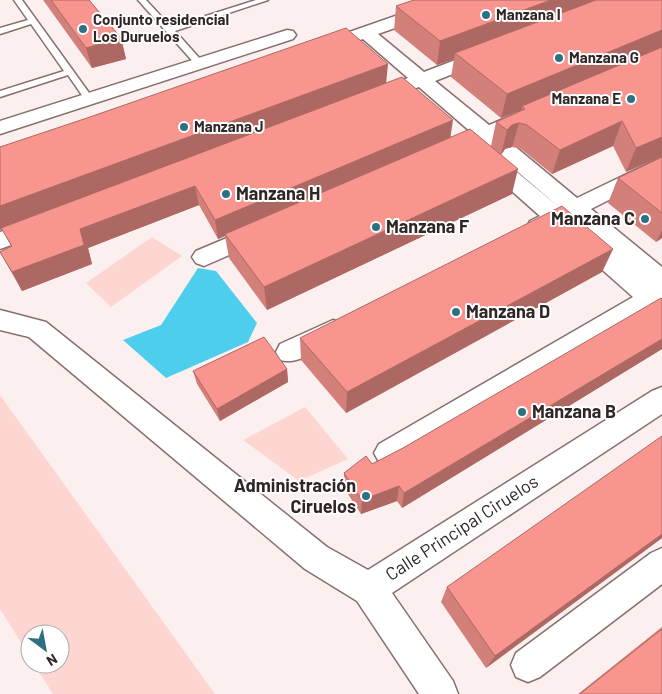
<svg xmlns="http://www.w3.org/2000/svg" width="662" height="694" font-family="Barlow,sans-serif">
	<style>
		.green { fill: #fdd6d2 }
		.water { fill: #4dceed }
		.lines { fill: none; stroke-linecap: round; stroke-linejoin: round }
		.service-casing { stroke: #876f6d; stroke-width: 3 }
		.minor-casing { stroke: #876f6d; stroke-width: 3 }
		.service { fill: #fff; fill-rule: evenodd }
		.minor { fill: #fff; fill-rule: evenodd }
		.wall { fill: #d4807a }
		.shaded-wall { fill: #ad6863 }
		.building { fill: #f7958e; stroke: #ad6863 }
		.poi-dot { fill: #2c7081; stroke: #fff; stroke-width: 2 }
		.labels { text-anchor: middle; stroke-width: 4; stroke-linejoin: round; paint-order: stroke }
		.far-poi-label { font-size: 15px; font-weight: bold; fill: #312626; stroke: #fff; text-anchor: start }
		.poi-label { font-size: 18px; font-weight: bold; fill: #312626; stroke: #fff; text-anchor: start }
		.street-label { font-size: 18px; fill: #312626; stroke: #fff }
	</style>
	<rect width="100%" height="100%" fill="#fbf0ef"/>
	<path class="green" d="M152 237 182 256 111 307 86 283Z
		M0 395 215 694H53L34 664H60V634H30V657L0 609Z
		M305 407 348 459 299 481 243 440Z"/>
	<path class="water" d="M198 268 216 271 257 323 248 342 166 378 123 340 161 325Z"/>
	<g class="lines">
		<defs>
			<path id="service" d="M14 0H22L92 97V101H86L68 75 0 97V91L64 71 31 24 0 34V28L28 20Z
				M138 0H146L171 27 256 0H268L175 31 202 61V65H196Z"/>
			<path id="minor" d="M441 0H465L463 4 378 34 424 72 479 51 485 50 491 51 494 55 491 59 435 81 489 125C503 120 519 109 533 113L536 117 533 121 501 135 577 198 662 157V173L591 209 662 267V311L657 313 651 311 399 462 389 466 379 462 374 453 379 444 633 297 555 228 538 235 530 233 527 227 530 221 540 216 481 164 477 159 481 154 488 152 495 154 559 207 484 143C470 149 454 160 440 156L437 151 440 146 472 133 419 87C404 92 385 104 370 100L367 96 370 92 408 78 363 39 321 53 315 52 312 48 315 44Z
				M287 30 293 31 296 35 293 39 0 134V121Z
				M39 218 47 220 50 226 47 232 0 249V232Z
				M260 224 268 226 272 232 268 238 204 266 196 263 192 257 196 251Z
				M0 310 46 322 327 547 368 570 652 391 662 387V414L392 593 453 681 458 694H419L357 601 305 569 29 337 0 330Z
				M333 320 342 323 346 330 342 337C324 346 299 366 280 360L276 352 280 344Z
				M662 548V584L540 677 528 682 516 677 511 665 516 653 651 553Z"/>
		</defs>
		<use href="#service" class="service-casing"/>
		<use href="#minor" class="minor-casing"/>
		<use href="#service" class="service"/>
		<use href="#minor" class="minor"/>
	</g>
	<path class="wall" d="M43 0H89L121 38 126 59 92 68Z
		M414 0H662V156L626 172 613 146 552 174 521 149 512 147 505 149 501 155 512 194 267 310 229 258 225 236 218 239 199 205 88 248 92 264 22 291 0 252 11 246 2 229 1 230 0 229V147L387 83 451 137 491 146 496 122 521 110H522L501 118 451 77 454 59 437 65 394 30 396 6Z
		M662 157V238L656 242 608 203 618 178Z
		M613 249 602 272 346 413 301 360 300 338Z
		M662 299V349L402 508 397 501 361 514 344 488V473L372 464 403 448Z
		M287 369 288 382 220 421 197 384 193 371Z
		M662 538 486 668 441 602 447 587Z
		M662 627V694H578Z"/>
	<path class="shaded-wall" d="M551 0H593L591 6 455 53 454 59 437 65 440 41Z
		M662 30V50L522 106V110L501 118 507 94Z
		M121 38 126 59 92 68 86 48Z
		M388 64 386 84 1 230 0 229V206Z
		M453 120 450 140 225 234V236L218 239 215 220Z
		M622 121 613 146 552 174 560 150Z
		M519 123 512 147 505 149 501 155 507 130 512 125Z
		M662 137V156L626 172 636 148Z
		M518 169 512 194 267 310 264 287Z
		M195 186 199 205 88 248 92 264 22 291 12 272 80 229Z
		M662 230V238L656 242Z
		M613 249 602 272 346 413 347 392Z
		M662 339V349L402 508 404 493Z
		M287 369 288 382 220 421 217 409Z
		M399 486 397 501 361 514 362 500Z
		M662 534V538L486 668 495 656Z"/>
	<path class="building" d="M51 0H89L121 38 86 48Z
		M414 0H551L440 41 396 6Z
		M596 0H662V30L507 94 455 53Z
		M346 28 388 64 0 206V147L87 118Z
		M662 47V137L636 148 622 121 560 150 527 125 519 123 512 125 507 130 496 122 525 109 522 106Z
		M402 77 453 120 215 220 195 186 80 229 84 245 12 272 0 252 12 246 1 228Z
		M470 129 518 169 264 287 225 234Z
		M662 157V213L618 178Z
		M562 206 613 249 347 392 300 338Z
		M661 298 662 299V339L404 493 399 486 362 500 344 473 366 456 372 464 403 448Z
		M264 337 287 369 217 409 193 371Z
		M662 436V534L495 656 447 587Z
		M662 629V694H580Z"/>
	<g class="poi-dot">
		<circle cx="486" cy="15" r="5"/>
		<circle cx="83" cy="29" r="5"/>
		<circle cx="559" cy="58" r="5"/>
		<circle cx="631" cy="99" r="5"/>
		<circle cx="184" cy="127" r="5"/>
		<circle cx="226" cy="194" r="5"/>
		<circle cx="645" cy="219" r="5"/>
		<circle cx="376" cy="227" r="5"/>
		<circle cx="456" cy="312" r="5"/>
		<circle cx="522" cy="412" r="5"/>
		<circle cx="366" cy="496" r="5"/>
	</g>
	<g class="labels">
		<g class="far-poi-label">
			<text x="496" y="20">Manzana I</text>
			<text x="93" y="25">Conjunto residencial<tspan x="93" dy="17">Los Duruelos</tspan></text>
			<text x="569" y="63">Manzana G</text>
			<text x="621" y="104" text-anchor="end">Manzana E</text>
			<text x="194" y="132">Manzana J</text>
		</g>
		<g class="poi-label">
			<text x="236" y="200">Manzana H</text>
			<text x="635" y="225" text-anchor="end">Manzana C</text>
			<text x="386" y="233">Manzana F</text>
			<text x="466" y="318">Manzana D</text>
			<text x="532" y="418">Manzana B</text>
			<text x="356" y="492" text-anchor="end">Administración<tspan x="356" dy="21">Ciruelos</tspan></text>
		</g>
		<g class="street-label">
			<text transform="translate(462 528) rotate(-33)" y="6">Calle Principal Ciruelos</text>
		</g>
	</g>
	<g transform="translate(45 649) rotate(148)"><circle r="24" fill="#ffffff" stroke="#ada8a8"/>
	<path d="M0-4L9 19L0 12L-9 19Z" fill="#2c7081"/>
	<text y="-8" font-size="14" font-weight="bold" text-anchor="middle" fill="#312626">N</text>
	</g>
</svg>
